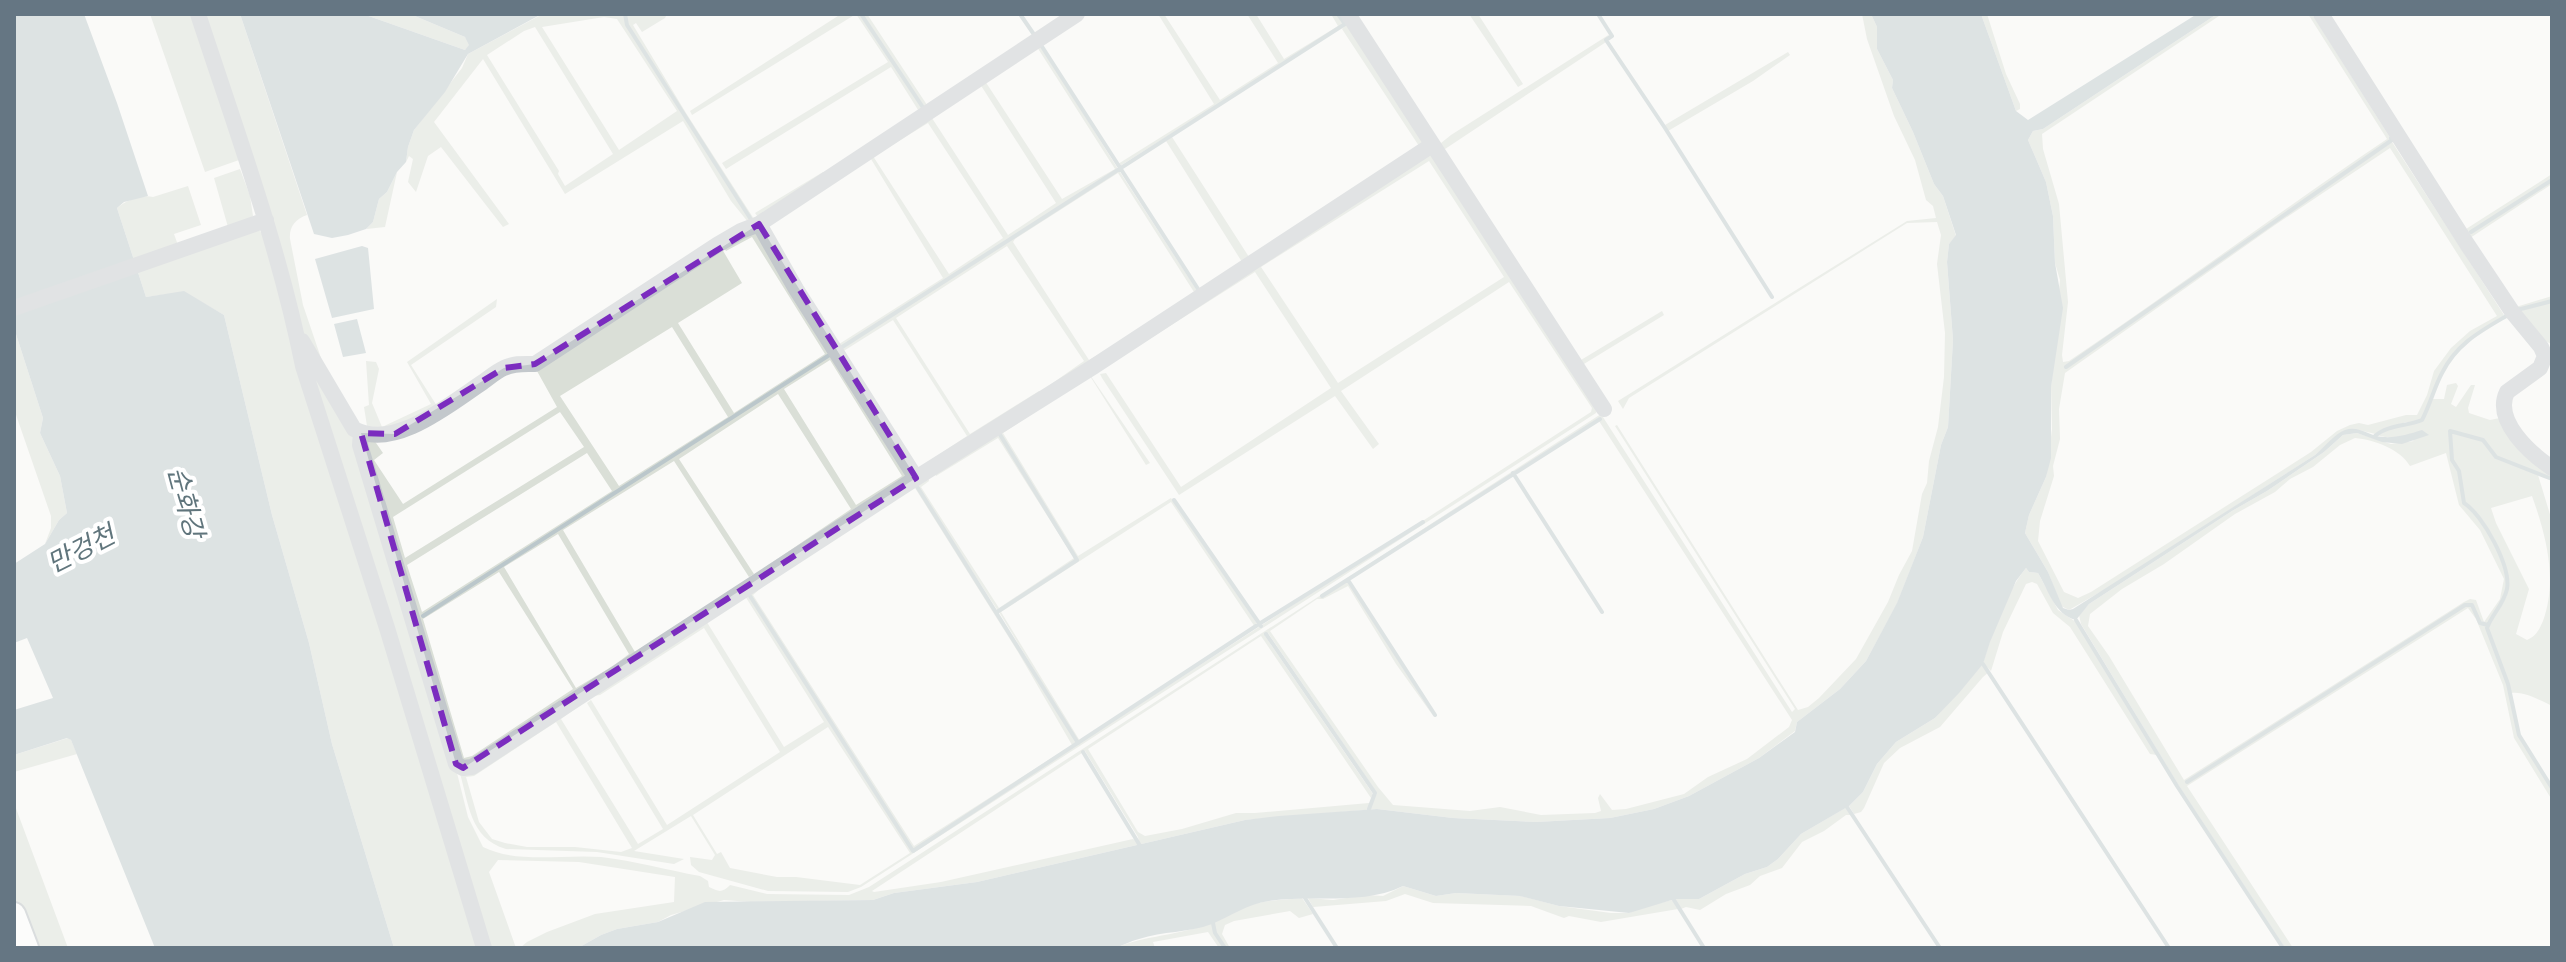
<svg xmlns="http://www.w3.org/2000/svg" width="2566" height="962" font-family="'Titillium Web','Noto Sans KR',sans-serif">
	<style>
		.green { fill: #dadfd7; fill-rule: evenodd }
		.water { fill: #bbc7cb }
		.lines { fill: none; stroke-linecap: round; stroke-linejoin: round }
		.stream { stroke: #bbc7cb; stroke-width: 4 }
		.secondary-casing { stroke: #b3babf; stroke-width: 26 }
		.street { stroke: #c3c8cc; stroke-width: 16 }
		.secondary { stroke: #fff; stroke-width: 22 }
		.marked { fill: none; stroke: #7b2cbf; stroke-width: 6; stroke-dasharray: 16 10; stroke-linejoin: round }
		.labels { text-anchor: middle; stroke-width: 8; stroke-linejoin: round; paint-order: stroke }
		.water-label { font-size: 26px; font-style: italic; fill: #60757c; stroke: #fff }
	</style>
	<rect width="100%" height="100%" fill="#fafaf8"/>
	<path class="green" d="M150 14H191L239 160 205 172Z
		M204 14H240L307 215C295 219 289 227 290 239L303 305 322 361 303 338Z
		M363 14H410L465 37 469 41V47L465 50Z
		M564 14H667L665 18 642 32 636 23 633 25 686 113 754 219 748 222 731 201 683 121 565 194 483 59 434 122 509 224 503 227 441 147 428 156 416 192 408 182 413 159 409 156 406 162 408 147 414 130 462 68 468 54 539 16ZM604 17 617 19 677 111 619 150 542 27ZM535 27 613 154 565 186 558 174 559 171 487 55 524 31Z
		M841 14H860L925 111 862 14H867L929 108 1009 54 1010 55 782 205 765 215 758 217 755 213 823 172 826 173 920 113 891 67 726 169 722 163 888 62 856 14 692 115 690 111Z
		M1082 14H1087L1041 46 1118 169 1198 292 1242 262 1166 141 1172 137 1249 257 1419 146 1342 29 1346 24 1340 14H1344L1424 141 1423 148 1419 152 1127 341V337L1194 292 1118 173 1015 239 1013 242 1089 360 1117 344 1120 346 1087 364 1050 390 1047 387 1084 361 1007 246 896 318 970 434 1039 391 1043 395 936 464 920 471V467L967 436 893 320 842 352 839 349 947 280 837 350 775 249 774 244 836 346 943 278 871 159 869 158 842 175 838 174 871 153 949 274 1003 238 928 123 881 152 879 149 930 115 1008 235 1056 203 980 84 935 114 934 112 1026 50 985 81 1062 199 1115 169 1037 47 1032 49 1031 47Z
		M1158 14H1164L1220 100 1278 63 1247 14H1256L1284 59 1338 26 1331 14H1337L1344 25 1120 166 1118 164 1214 104Z
		M1469 14H1478L1523 84 1518 87Z
		M1862 14H1871L1877 27V49L1893 80 1892 88 1913 132 1934 184 1943 196 1956 236 1949 244 1947 262 1953 340 1948 427 1941 445 1923 537 1897 604 1866 661 1840 689 1797 722 1795 731 1759 758 1689 796 1654 809 1610 818 1536 822 1453 818 1377 809 1245 820 977 882 894 893 873 900 751 902 724 900 671 915 658 922 617 929 601 935 578 948H520L527 942 547 932 595 914 674 902 675 877 579 862 498 860 489 872 516 948H488L305 352 351 431 455 765 468 817 483 847C517 864 563 854 601 857 635 861 667 870 700 876L708 881 709 887C719 892 722 893 730 885L767 894 849 895 869 887 1601 414 1792 712 1795 709 1615 426 1617 425 1798 710 1808 707 1819 698 1856 659 1888 602 1899 575 1912 551 1922 494 1927 483 1929 461 1938 427 1944 377 1945 333 1937 264 1941 235 1937 222 1907 223 1629 398 1623 409 1618 401 1907 221 1936 218 1933 206 1926 200 1915 160 1894 116 1867 39ZM1600 417 1602 419 1599 421 1792 720 1789 727 1747 759 1708 777 1684 794 1626 809 1612 810 1600 794 1598 798 1601 811 1595 813 1541 815 1500 807 1470 811 1393 805 1378 787 1270 631 1317 599H1323L1348 586 1396 664 1434 717 1348 581 1323 597H1321V595ZM1265 633H1268L1377 793 1370 807 1369 803 1255 813H1236L1182 829 1145 836 1138 832 1088 749 1261 636 1371 798 1373 794 1265 636ZM1085 751 1138 837 1139 843 1133 839 941 882 874 892 872 891Z
		M1981 14H1987L2006 74 2020 104V109L2016 111Z
		M2217 14H2222L2042 134 2043 149 2059 204 2068 302 2062 355 2063 362 2069 361C2176 289 2279 212 2387 139L2308 14H2312L2391 139 2066 367 2392 142 2504 315C2490 328 2471 334 2458 348 2438 368 2435 397 2421 420L2415 423 2406 422 2380 431C2392 431 2396 425 2406 424 2426 421 2424 418 2432 399H2444L2447 385 2456 383 2458 386 2451 404 2456 407 2471 385H2475L2468 408 2469 413 2490 420 2500 418C2512 446 2524 460 2552 473V478L2505 461 2497 456 2484 439 2449 431 2451 460 2458 471 2463 504C2483 516 2511 568 2506 591 2503 604 2493 613 2487 624L2479 620 2473 604H2464L2187 780 2188 782 2465 606 2473 607 2480 623 2487 626 2490 639 2507 684 2518 735 2552 790V800L2514 738 2503 685 2476 619 2468 608 2187 786 2293 948H2285L2179 786 2081 624 2079 615 2089 604 2232 511 2267 491 2324 452 2343 435 2357 433 2391 444 2414 441C2400 434 2391 440 2377 435L2379 431 2375 434C2338 423 2342 434 2315 455L2116 583 2069 610 2061 606 2048 572 2025 533 2029 515 2046 477 2052 429 2051 387 2060 280 2055 263 2053 216 2046 182 2028 140 2033 131 2043 129ZM2390 148 2497 316 2470 331 2451 348 2434 371 2427 395 2417 415H2406L2368 425 2359 423 2350 425 2337 431 2311 452 2091 592 2078 598 2064 592 2038 541 2040 521 2054 476 2053 466 2060 439 2059 409 2065 373 2275 225ZM2355 438C2375 440 2400 449 2410 466L2446 453 2459 505 2480 530 2504 579 2500 599 2484 622 2476 600 2470 599 2464 602 2184 780 2109 656 2088 626 2090 614 2122 589 2164 564 2235 514 2275 492 2290 479 2313 467 2340 445Z
		M2324 14H2327L2462 228 2466 229 2552 174V178L2470 232 2552 181V184L2470 238 2516 307 2552 296V300L2515 310 2465 236Z
		M1610 34 1605 40 1606 42 1439 153 1436 147 1451 135Z
		M1788 52 1790 55 1753 81 1668 131 1665 125Z
		M1429 153 1433 154 1599 406 1596 413 861 887 848 892 768 891 699 872 691 865 690 857 712 860 715 855 691 816 634 851 684 859 674 864 597 852 506 849C469 838 469 803 459 770L470 771 584 697 585 702 561 719 638 844 663 829 587 703 591 700 667 825 780 752 704 628 600 695 593 696 591 693 705 619 784 747 824 722 745 596 722 608 760 584 761 588 753 595 914 846 1072 745 1018 652 915 488 887 504 885 501 928 475 929 481 921 487 999 608 1074 558 998 438 936 476 934 471 1088 372 1150 463 1146 465 1090 376 1003 433 1078 556 1171 498 1258 625 1255 627 1171 502 1001 612 1080 741 1078 742 999 612 1078 560 1001 434 999 433 1076 560 998 611 916 485 1077 743 948 828 1591 412 1592 408 1509 282 1341 391 1379 444 1373 449 1335 396 1179 495 1102 378 1100 374 1106 373 1181 487 1331 388 1255 272 1102 369 1098 370 1096 366ZM1429 161 1504 277 1338 383 1261 267ZM556 722 632 848 621 852 575 847H527L505 843 492 839 479 822 466 777 474 776ZM828 727 910 853 860 885 796 877H777L730 868 721 852 717 854 693 815Z
		M240 169 250 196 253 216 251 218 228 227 214 178Z
		M397 172 385 227 366 229 373 222 379 199 387 192Z
		M188 186 201 225 174 234 179 248 259 230 262 234 480 948H394L332 744 309 643 272 515 224 315 184 292 146 297 117 208C126 200 142 194 153 197Z
		M757 229 911 472 764 568 851 509 778 394 679 459 754 574 749 577 674 461 563 530 635 652 613 666 629 654 558 534 504 567 576 688 608 669 506 742 462 763 363 443 374 440 383 453 374 460 403 504 557 407 537 371 722 249 742 283 678 323 734 413 825 354 752 237 726 251 723 246ZM672 327 728 417 619 486 560 396ZM831 354 832 355 422 616 423 615ZM830 360 902 476 856 505 784 389ZM560 412 584 447 405 558 393 517ZM587 453 612 491 422 612 407 565ZM499 572 573 689 472 756 464 758 423 619Z
		M497 299 496 307 411 365 437 406C415 421 376 450 352 422L367 426 364 407 369 405 366 361 376 362 379 369 372 403 382 427 431 404 407 362Z
		M2552 302V344L2547 342 2517 312Z
		M1662 311 1664 315 1579 367 1576 363Z
		M14 328 43 418 40 433 60 476 67 513 59 520 45 544 51 528V516L14 409Z
		M2451 433 2483 440 2496 458 2538 475 2552 521V706C2540 700 2524 691 2511 693L2488 628C2492 616 2503 607 2507 595 2515 570 2486 515 2464 502L2460 470 2453 460ZM2532 496C2546 535 2558 580 2543 621 2539 630 2536 636 2527 640L2516 634 2529 589 2496 523 2491 508Z
		M2026 568 2029 572 2038 573 2058 610 2076 622 2157 755 2150 754 2070 627 2053 613 2037 584 2032 582 2026 584 2003 632 1991 671 1983 663C1993 631 2005 594 2026 568Z
		M1982 665 1989 672 1983 677 1940 727 1900 748 1884 763 1864 808 1861 812 1854 814 1849 806 1863 792 1877 764 1896 742 1935 718Z
		M68 738 71 740 77 754 14 772V755Z
		M14 803 68 948H33L14 897Z
		M1847 807 1852 815H1846L1824 831 1802 842 1782 868 1760 876 1750 885 1726 894 1700 910 1686 907 1681 909 1675 899H1699L1745 874 1767 867 1778 859 1801 834Z
		M1403 886 1436 896 1456 893 1521 896 1559 906 1611 913H1629L1639 908 1672 900 1678 909 1601 922 1569 916 1564 918 1531 906 1433 903 1405 894 1386 901 1313 907 1308 898 1333 900 1368 895 1383 896Z
		M1302 898 1313 914 1299 918 1290 911 1234 921 1225 925 1222 934 1230 948H1219L1208 932 1153 942 1155 948H1115C1143 937 1161 937 1188 930 1210 926 1226 913 1246 906 1264 900 1284 900 1302 898Z"/>
	<path class="water" d="M14 14H84L117 103 148 196 124 202 117 208 146 297 184 291 224 315 272 515 309 643 332 744 394 948H155L71 740 67 738 14 755V710L53 698 27 638 14 643V564L45 544 59 520 67 513 60 476 40 433 43 418 14 328Z
		M240 14H363L465 50 469 45 465 37 410 14H564L538 16 468 54 445 92 414 130 408 147 406 162 397 172 387 192 379 199 373 222 366 229 348 235 332 238 314 234Z
		M1871 14H1981L2016 111 2028 120 2197 14H2217L2043 129 2033 131 2028 140 2046 182 2053 216 2055 263 2063 308 2051 387V458L2046 477 2029 515 2025 533 2048 572 2063 608 2069 610 2073 609 2315 455C2324 448 2335 433 2345 430 2359 425 2370 437 2383 437 2397 438 2409 434 2422 430L2429 435 2402 444 2382 442 2357 433 2343 435 2324 452 2267 491 2232 511 2089 604 2076 620C2054 614 2049 591 2038 573L2029 572 2026 568 2016 581 1990 642 1983 664 1959 693 1935 718 1896 742 1877 764 1863 792 1849 806 1801 834 1778 859 1767 867 1745 874 1699 899H1675L1629 913 1559 906 1520 896 1456 893 1436 896 1403 886C1362 906 1313 894 1269 901 1247 904 1231 916 1212 924 1188 933 1163 931 1139 939 1131 941 1123 945 1116 948H578L601 935 617 929 658 922 705 902 873 900 894 893 977 882 1245 820 1279 816 1377 809 1453 818 1536 822 1610 818 1654 809 1689 796 1759 758 1795 732 1797 722 1840 689 1866 661 1897 603 1923 537 1941 445 1948 427 1953 340 1947 262 1949 244 1956 235 1943 196 1934 184 1913 132 1892 88 1893 80 1877 49V27Z
		M362 246 368 248 374 309 332 318 315 259Z
		M357 319 366 353 343 357 334 324Z"/>
	<g class="lines">
		<path class="stream" d="M625 14 627 25 750 218
			M861 14 924 109
			M1020 14 1035 36
			M1598 14 1612 36 1606 40 1665 128 1772 297
			M1041 45 1200 292
			M2471 232 2552 180
			M2517 310 2552 301
			M839 349 1345 24 1338 14
			M2066 367 2392 140 2391 138
			M2375 436C2387 425 2408 426 2422 420 2430 405 2434 388 2442 373 2457 343 2481 331 2508 315
			M1513 473 1602 612
			M2552 479 2496 457 2483 440 2450 431 2452 460 2459 471 2464 503C2483 515 2511 566 2507 589 2504 604 2492 614 2487 628L2508 684 2519 735 2552 788
			M916 485 1078 743
			M1174 500 1261 626
			M1348 580 1435 715
			M750 596 913 851 1259 624 1423 522
			M1322 596 1600 419
			M997 612 1077 560 999 433
			M423 616 831 354
			M2076 620 2177 786 2283 948
			M1266 634 1375 793 1369 809
			M1983 664 2169 948
			M1083 752 1139 844
			M2187 782 2465 605H2472L2480 623 2488 625
			M1847 807 1940 948
			M1305 898 1337 948
			M1674 900 1704 948
			M1213 923 1215 933 1225 948"/>
		<defs>
			<path id="secondary" d="M14 914 27 948"/>
		</defs>
		<use href="#secondary" class="secondary-casing"/>
		<path class="street" d="M198 14C236 130 279 246 303 366L387 628 484 948
			M1348 14 1604 409
			M2321 14 2467 244 2513 313 2541 347 2545 356 2540 368 2507 392C2493 421 2531 454 2552 468
			M759 224 796 289 916 478
			M14 308 266 220
			M302 341 354 429C394 451 450 404 483 382 490 377 497 371 504 368 514 363 525 364 535 364L717 245 741 231 759 224 1077 14
			M361 433 360 445 456 764 463 768 472 767 916 478 1093 367 1432 145"/>
		<use href="#secondary" class="secondary"/>
	</g>
	<path d="M0 0H2566V962H0ZM759 224 916 478 463 768 456 764 361 433 395 434 504 368 535 364Z" fill="#fafaf8" fill-opacity=".55" fill-rule="evenodd"/>
	<path class="marked" d="M759 224 916 478 463 768 456 764 361 433 395 434 504 368 535 364Z"/>
	<g class="labels">
		<g class="water-label">
			<text transform="translate(186 502) rotate(75)" y="9">순화강</text>
			<text transform="translate(81 549) rotate(-27)" y="9">만겅천</text>
		</g>
	</g>
	<rect width="2566" height="962" fill="none" stroke="#657683" stroke-width="32"/>
</svg>
